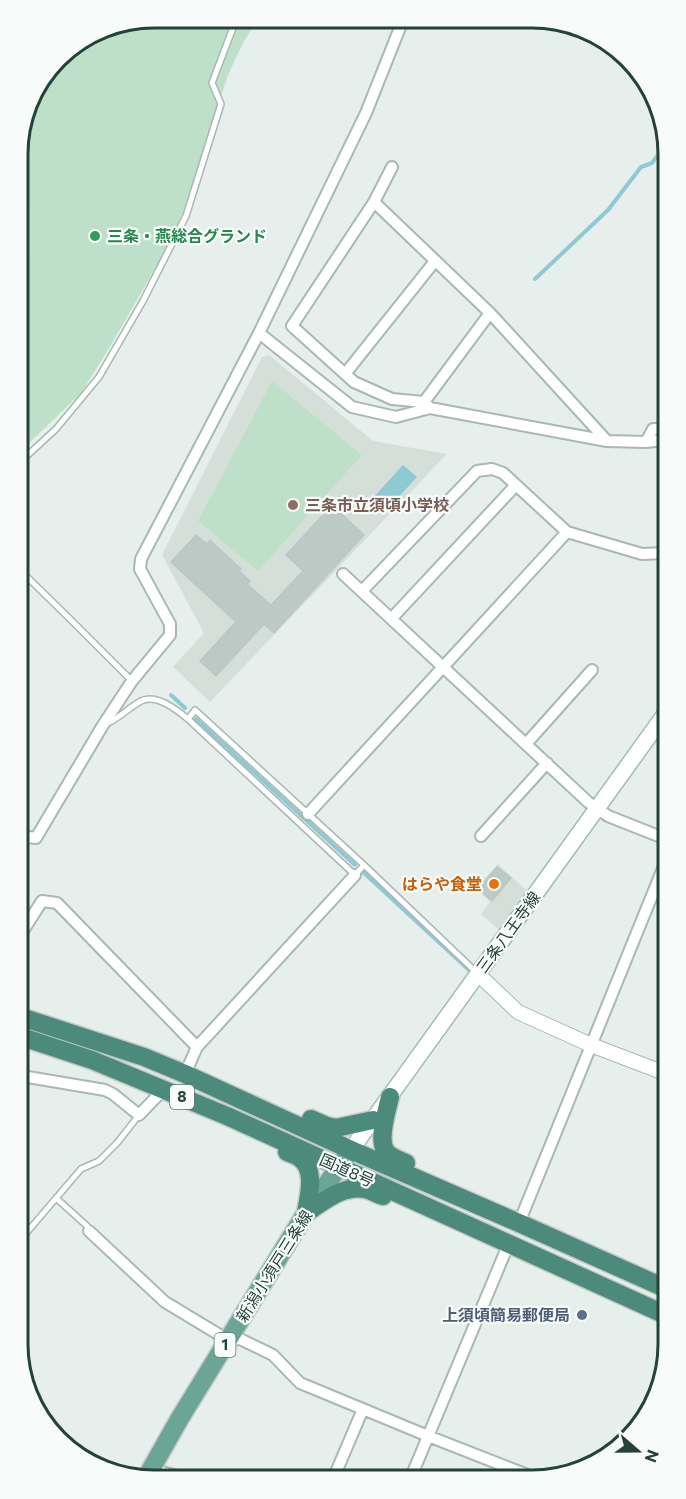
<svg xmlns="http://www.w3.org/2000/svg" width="686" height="1499" font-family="Commissioner,'Noto Sans JP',sans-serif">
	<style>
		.built { fill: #d4dfda }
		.green { fill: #bfe0c8 }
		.water { fill: #8ec9d4 }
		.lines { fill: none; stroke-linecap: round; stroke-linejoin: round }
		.stream { stroke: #8ec9d4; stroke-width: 4 }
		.building { fill: #bbcac4; stroke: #b8c9c2; stroke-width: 1.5 }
		.service-casing { stroke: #a8b8b2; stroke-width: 8 }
		.minor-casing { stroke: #a8b8b2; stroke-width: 14 }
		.tertiary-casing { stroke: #a8b8b2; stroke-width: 16 }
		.secondary-casing { stroke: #a4bbb3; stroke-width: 18 }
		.primary-casing { stroke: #c2cac8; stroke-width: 21 }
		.trunk-casing { stroke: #c2cac8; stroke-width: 21 }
		.service { stroke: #fff; stroke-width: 5 }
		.minor { stroke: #fff; stroke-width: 10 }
		.tertiary { stroke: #fff; stroke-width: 14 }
		.secondary { stroke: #fff; stroke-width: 15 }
		.primary { stroke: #6aa596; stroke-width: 18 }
		.trunk { stroke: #4c8a7c; stroke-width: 18 }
		.leisure-dot { fill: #2e9e5b; stroke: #f7fbf9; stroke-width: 2 }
		.education-dot { fill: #8d6e63; stroke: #f7fbf9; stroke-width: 2 }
		.food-dot { fill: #e8710a; stroke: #f7fbf9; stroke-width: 2 }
		.service-dot { fill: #5c6f8a; stroke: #f7fbf9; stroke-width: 2 }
		.labels { text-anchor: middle; stroke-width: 4.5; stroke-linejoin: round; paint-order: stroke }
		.shield { fill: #f7fbf9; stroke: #637a73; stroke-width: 1.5 }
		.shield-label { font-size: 15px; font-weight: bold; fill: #24423a }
		.leisure-label { font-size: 16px; font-weight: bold; fill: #27864d; stroke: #f7fbf9; text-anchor: start }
		.education-label { font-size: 16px; font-weight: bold; fill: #785e54; stroke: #f7fbf9; text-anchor: start }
		.food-label { font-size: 16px; font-weight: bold; fill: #c56008; stroke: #f7fbf9; text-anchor: end }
		.street-label { font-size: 16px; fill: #24423a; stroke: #f7fbf9 }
		.service-label { font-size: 16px; font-weight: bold; fill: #4e5e75; stroke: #f7fbf9; text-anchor: end }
		.rim { fill: none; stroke: #24423a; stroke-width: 3 }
	</style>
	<rect width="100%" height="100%" fill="#e6efeb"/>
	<path class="built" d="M269 355 373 441 447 454 210 702 173 667 204 633 162 555 262 357Z
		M498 864 527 891 499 930 481 914 490 902 476 888Z"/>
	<path class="green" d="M154 18 246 19 254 25 243 43 228 75 183 212 167 248 105 355 81 393 19 453 18 145 32 94 64 52 102 28Z
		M272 381 362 455 258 571 198 521Z"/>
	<path class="water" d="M403 465 417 477 384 513 371 500Z"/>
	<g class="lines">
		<path class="stream" d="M535 279 608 210 641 167 652 163 663 148
			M171 695 185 708
			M196 719 355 865
			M363 872 469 970"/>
	</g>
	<path class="building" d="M332 505 364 535 274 633 264 624 216 676 200 661 236 622 171 562 196 535 207 544 210 540 241 569 239 571 250 581 247 584 271 605 303 571 286 555Z
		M497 867 511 878 492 901 478 889Z"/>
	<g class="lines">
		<defs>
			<path id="service" d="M19 463 56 429 99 377 143 301 186 216 221 104 212 83 234 25
				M20 570 72 621 132 681
				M188 719 195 710 364 865 476 972
				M105 724C119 719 128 708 141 701 156 693 177 710 188 719L355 875 364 865
				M56 1198 87 1226 89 1231
				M22 1238 81 1169 99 1161 117 1143 139 1115"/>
			<path id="minor" d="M392 167 374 202 292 326 354 382 392 399 424 402 430 408
				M374 202 490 313 607 441
				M259 333 352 407 396 417 430 408 607 441 646 442 664 440
				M345 374 435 261
				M424 402 490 313
				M646 442 653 429H664
				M343 574 588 802 608 816 666 839
				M362 591 477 471 492 469 503 473 567 532
				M392 618 516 485
				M526 744 592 670
				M308 814 567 532 642 554 665 553
				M21 836 36 838 103 725 132 681 170 635V624L140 569 141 559 259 333 366 113 403 20
				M481 836 547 763
				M21 934 42 901 57 903 197 1047
				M185 1074 197 1047 355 875
				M22 1076 105 1090 113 1094 139 1115 164 1089
				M519 1223 666 861
				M89 1231 165 1302 228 1340 240 1339 273 1355 300 1383 428 1436 530 1476
				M150 1469 186 1478
				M334 1477 363 1409
				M411 1477 509 1243"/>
			<path id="tertiary" d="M478 974 518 1012 591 1045 667 1074"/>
			<path id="secondary" d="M351 1150 665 714"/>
			<path id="primary" d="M146 1478 180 1418 306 1213 351 1150"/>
			<path id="trunk" d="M21 1017 144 1057 185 1074 351 1150 519 1223 667 1289
				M22 1037 92 1060 227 1116 668 1316
				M390 1097C387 1111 378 1137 385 1150 389 1157 399 1160 406 1163
				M311 1119 327 1126 336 1128 373 1120
				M287 1152C291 1154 296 1155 300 1158 317 1171 308 1197 306 1213
				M306 1213C323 1202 342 1185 364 1189 370 1190 377 1194 383 1196"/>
		</defs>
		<use href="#service" class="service-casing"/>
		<use href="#minor" class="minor-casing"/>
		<use href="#tertiary" class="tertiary-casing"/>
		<use href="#secondary" class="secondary-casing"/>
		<use href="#primary" class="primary-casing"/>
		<use href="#trunk" class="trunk-casing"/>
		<use href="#service" class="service"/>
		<use href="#minor" class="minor"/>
		<use href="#tertiary" class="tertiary"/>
		<use href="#secondary" class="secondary"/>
		<use href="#primary" class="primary"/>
		<use href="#trunk" class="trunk"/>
	</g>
	<circle class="leisure-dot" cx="95" cy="236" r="6"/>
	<circle class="education-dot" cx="293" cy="505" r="6"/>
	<circle class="food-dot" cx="494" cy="884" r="6"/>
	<circle class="service-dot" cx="582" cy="1315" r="6"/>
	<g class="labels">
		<g class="shield">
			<rect x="170" y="1085" width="24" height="24" rx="4.5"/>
			<rect x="214.5" y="1333" width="21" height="24" rx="4.5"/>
		</g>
		<g class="shield-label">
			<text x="182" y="1102">8</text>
			<text x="225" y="1350">1</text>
		</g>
		<g class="leisure-label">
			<text x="107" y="242">三条・燕総合グランド</text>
		</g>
		<g class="education-label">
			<text x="305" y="511">三条市立須頃小学校</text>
		</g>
		<g class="food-label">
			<text x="482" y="890">はらや食堂</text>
		</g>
		<g class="street-label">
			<text transform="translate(508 932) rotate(-54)" y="6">三条八王寺線</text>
			<text transform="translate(347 1170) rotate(24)" y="6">国道8号</text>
			<text transform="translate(274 1266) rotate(-58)" y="6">新潟小須戸三条線</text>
		</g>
		<g class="service-label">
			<text x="570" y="1321">上須頃簡易郵便局</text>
		</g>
	</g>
	<path d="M0 0H686V1499H0ZM154 28H532A126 126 0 0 1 658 154V1344A126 126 0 0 1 532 1470H154A126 126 0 0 1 28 1344V154A126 126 0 0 1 154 28Z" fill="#f7fbf9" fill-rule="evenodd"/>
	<path class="rim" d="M154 28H532A126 126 0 0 1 658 154V1344A126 126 0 0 1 532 1470H154A126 126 0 0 1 28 1344V154A126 126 0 0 1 154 28Z"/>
	<g transform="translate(638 1451) rotate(110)" stroke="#f7fbf9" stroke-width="4.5" paint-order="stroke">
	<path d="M0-4.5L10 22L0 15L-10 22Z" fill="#24423a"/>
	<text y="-9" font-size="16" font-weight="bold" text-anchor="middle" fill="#24423a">N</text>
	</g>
</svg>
